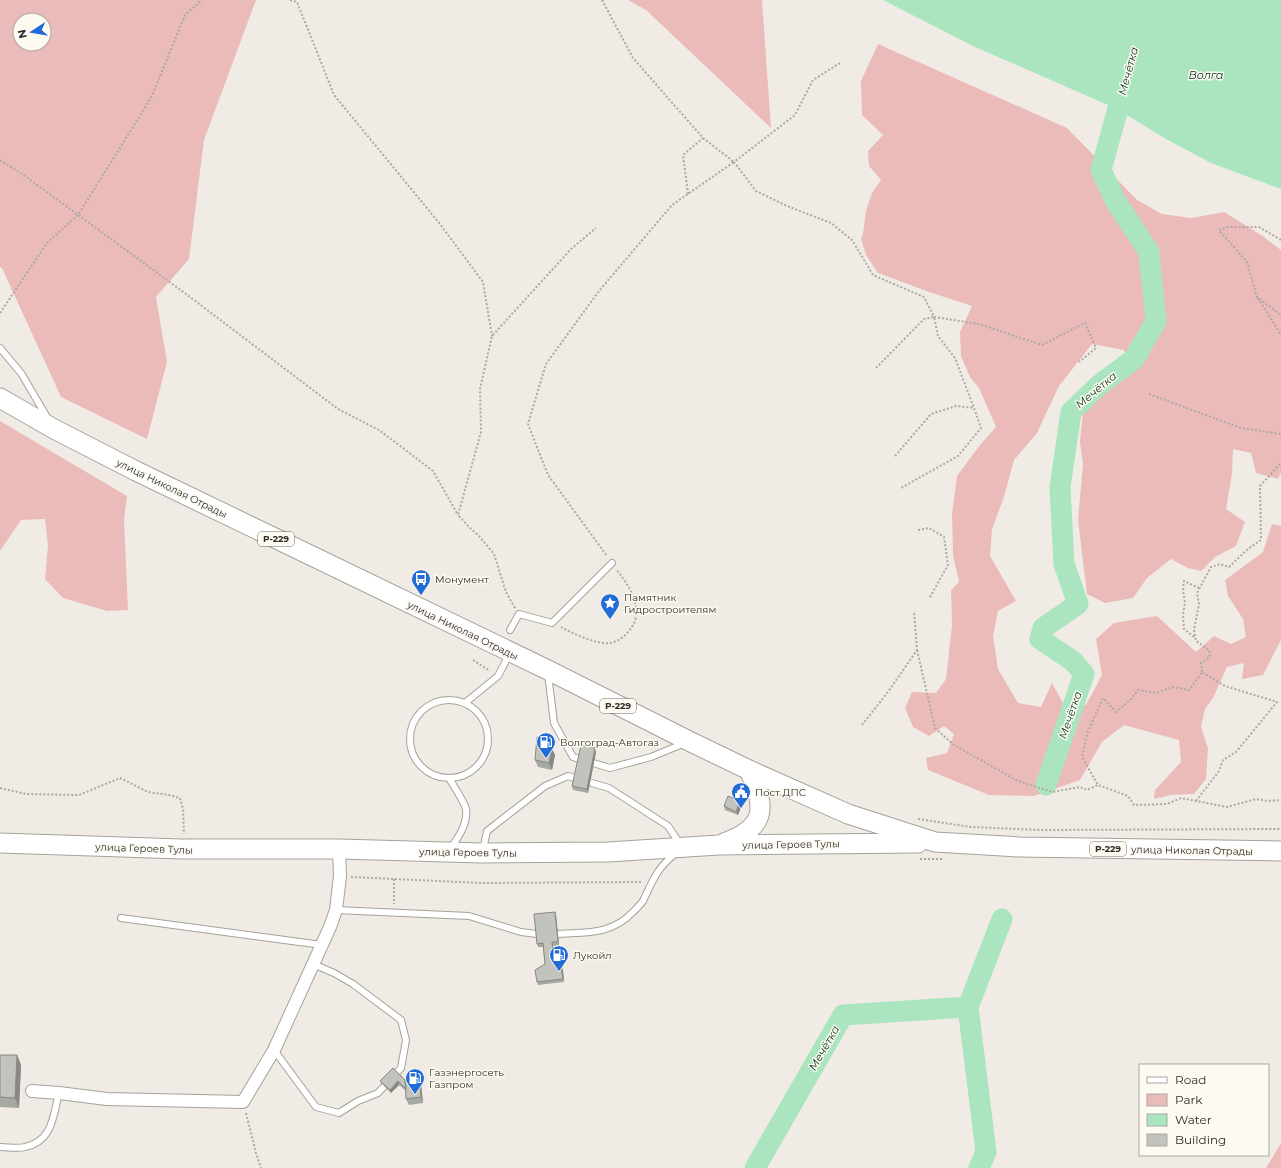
<svg xmlns="http://www.w3.org/2000/svg" width="1281" height="1168" font-family="Montserrat,sans-serif">
	<style>
		.green { fill: #ebbbba; fill-rule: evenodd }
		.water { fill: #aae5bf }
		.lines { fill: none; stroke-linecap: round; stroke-linejoin: round }
		.river { stroke: #aae5bf; stroke-width: 21 }
		.lane-casing { stroke: #a5a29a; stroke-width: 8 }
		.street-casing { stroke: #a5a29a; stroke-width: 14 }
		.primary-casing { stroke: #a5a29a; stroke-width: 21 }
		.path { stroke: #aca9a3; stroke-width: 2; stroke-dasharray: 2 2; stroke-linecap: butt }
		.lane { stroke: #fff; stroke-width: 6 }
		.street { stroke: #fff; stroke-width: 12 }
		.primary { stroke: #fff; stroke-width: 19 }
		.wall { fill: #a6a8a2 }
		.shaded-wall { fill: #878884 }
		.building { fill: #c1c3bc; stroke: #878884 }
		.labels { text-anchor: middle; stroke-width: 3; stroke-linejoin: round; paint-order: stroke }
		.shield { fill: #fdfaf2; stroke: #6b6a65; stroke-width: 1 }
		.shield-label { font-size: 9px; font-weight: bold; fill: #2d2c29 }
		.street-label { font-size: 10px; fill: #2d2c29; stroke: #fdfaf2 }
		.poi-label { font-size: 10px; fill: #2d2c29; stroke: #fdfaf2; text-anchor: start }
		.water-label { font-size: 11px; font-style: italic; fill: #04341c; stroke: #fdfaf2 }
	</style>
	<rect width="100%" height="100%" fill="#f0ece5"/>
	<path class="green" d="M0 0H256L204 140 189 259 156 297 167 362 147 439 61 397 2 268 0 267ZM20 20H44V44H20Z
		M628 0H762L771 128 646 10Z
		M878 44 1067 128 1137 200 1162 214 1191 218 1224 212 1261 235 1281 250V472L1278 479 1256 473 1251 453 1233 449 1232 474 1226 509 1245 522 1236 546 1215 557 1201 571 1188 568 1171 559 1147 578 1133 598 1105 603 1087 594 1078 520 1083 464 1080 442 1083 412 1104 391 1131 373 1124 350 1092 344 1059 386 1037 433 1014 460 1004 497 992 529 990 556 1016 601 998 611 993 636 998 669 1018 703 1041 707 1052 683 1063 703 1086 705 1102 675 1096 639 1114 623 1157 616 1196 652 1214 636 1231 644 1246 637 1243 619 1228 596 1225 580 1263 552 1272 524 1281 526V640L1263 675 1242 679 1244 663 1227 667 1213 698 1205 709 1201 727 1208 748 1206 779 1194 794 1171 795 1154 799 1155 790 1181 762 1179 740 1124 725 1102 742 1080 780 1034 796 989 795 928 770 926 758 947 753 954 734 944 726 929 736 913 727 905 708 912 692 936 693 946 679 952 625 951 590 959 582 953 555 952 514 957 476 980 445 996 427 979 388 970 377 961 356 960 332 972 306 932 293 878 273 866 255 861 239 863 234 866 211 872 193 881 180 869 166 868 151 883 135 862 115 861 81Z
		M0 421 127 496 124 520 128 610 107 611 63 598 45 579 48 546 45 519 21 520 0 551Z
		M1281 1143V1168H1266Z"/>
	<path class="water" d="M883 0H1281V189L1211 163 1166 139 1117 109 973 46Z"/>
	<g class="lines">
		<path class="river" d="M1046 785 1084 674 1073 661 1040 639 1043 628 1078 604 1064 564 1060 487 1071 412 1098 386 1134 359 1156 321 1149 252 1115 200 1101 170 1125 83
			M755 1168 843 1015 968 1007
			M979 1168 986 1152 968 1007 1002 919"/>
		<defs>
			<path id="lane" d="M0 348 21 373 48 419
				M510 630 519 614 552 623 612 563
				M548 674 554 723 573 757 610 768 651 757 685 743
				M410 739a39 39 0 1 1 78 0a39 39 0 1 1-78 0Z
				M465 703 498 676 510 653
				M449 778C453 785 465 803 466 809 468 824 458 838 450 849
				M483 850 487 831 545 786 568 776 609 788 668 826 680 844
				M336 910 469 916 521 932 537 934
				M121 918 322 945
				M558 934C587 932 611 935 633 912 636 909 640 905 643 901 653 880 657 868 676 853
				M274 1050 316 1107 339 1113 358 1101 378 1093 401 1068 406 1040 401 1020 353 984 334 973 313 964
				M0 1147C8 1147 18 1149 25 1147 53 1141 53 1116 59 1093"/>
			<path id="street" d="M32 1091 59 1093 107 1099 243 1102 274 1050 330 927 336 910 340 876 339 849"/>
			<path id="primary" d="M0 398 54 429 136 471 548 670 689 741 749 770 848 814 935 842 1020 847 1281 851
				M0 843 182 849H339L482 853 608 852 719 845 918 843
				M724 843C766 828 767 808 749 770"/>
		</defs>
		<use href="#lane" class="lane-casing"/>
		<use href="#street" class="street-casing"/>
		<use href="#primary" class="primary-casing"/>
		<path class="path" d="M290 0 297 2 334 95 440 224 483 282 492 336
			M602 0 633 58 703 138 734 162 672 205 599 291 546 364 528 424 548 475 607 556
			M840 63 813 80 795 115 734 162 756 191 787 206 831 223 852 240 873 275 924 297 934 317 979 324 1042 345 1085 323 1096 348 1079 362
			M0 160 25 176 186 294 338 409 379 430 433 471 458 515
			M688 194 683 155 703 138
			M1281 240 1259 227H1228L1219 230 1247 262 1257 297 1281 315
			M1258 298 1281 335
			M0 313 47 243 78 215 151 98 185 15 202 0
			M876 368 924 319 934 317 938 336 955 358 974 408
			M1149 394 1241 428 1281 434
			M895 456 931 414 956 406 974 408 981 428 958 456 901 488
			M918 530 929 528 944 537 948 565 929 599
			M515 608 506 592 494 554 479 536 470 528 458 515 481 432 480 389 492 336 571 249 596 228
			M561 627C571 633 598 645 610 643 617 642 624 637 628 632 647 612 630 587 616 569
			M1194 637 1184 629 1183 615 1185 602 1183 591 1184 581 1199 588
			M917 650 935 728 954 745 1018 781 1052 792 1080 787 1087 790 1098 785
			M473 660 490 671
			M1202 672 1201 663 1210 657 1209 650 1196 641 1194 630 1199 604 1197 593 1211 567 1220 564 1229 567 1249 548 1261 540 1260 486 1281 463
			M862 725 888 692 917 650 914 611
			M0 788 26 794 79 795 120 778 148 792 169 795 180 798 183 809 184 834
			M1196 801 1219 771 1223 760 1236 752 1277 702 1225 686 1202 672 1189 690 1173 687 1156 693 1138 690 1131 699 1116 712 1103 698 1087 734 1082 757 1098 785 1128 796 1134 805 1167 804 1181 798 1227 807 1256 799 1269 801 1281 800
			M918 819 971 827 1041 830 1281 829
			M920 859H942
			M351 877 481 883 642 882
			M394 879V904
			M246 1113 256 1153 261 1168"/>
		<use href="#lane" class="lane"/>
		<use href="#street" class="street"/>
		<use href="#primary" class="primary"/>
	</g>
	<path class="wall" d="M552 749 555 755 552 770 538 767 535 760Z
		M596 752 588 793 573 790 572 786Z
		M742 805 738 815 725 810 724 806Z
		M555 912 556 915 559 945 553 946 555 963 561 966 563 970 564 982 538 985 537 982 545 964 543 947H538L537 944Z
		M0 1055H17L21 1065 19 1108 0 1107Z
		M405 1080 421 1084 423 1103 409 1105 406 1099V1091L399 1085 391 1093 382 1084 380 1081Z"/>
	<path class="shaded-wall" d="M595 748 596 752 588 793 587 789Z
		M552 749 555 755 552 770 549 763Z
		M740 801 742 805 738 815 736 812Z
		M555 912 556 915 559 945 558 942Z
		M552 942 553 946 555 966 554 963Z
		M561 966 563 970 564 982 563 979Z
		M17 1055 21 1065 19 1108 15 1098Z
		M419 1077 421 1084 423 1103 421 1097Z
		M398 1081 399 1085 391 1093 390 1090Z"/>
	<path class="building" d="M537 737 547 739 552 749 549 763 535 760Z
		M581 745 595 748 587 789 572 786Z
		M728 796 740 801 736 812 724 806Z
		M555 912 558 942H552L554 963 561 966 563 979 537 982 535 970 545 964 543 943 537 944 534 914Z
		M0 1055H17L15 1098 0 1097Z
		M393 1068 405 1080 406 1089 398 1081 390 1090 380 1081Z
		M419 1077 421 1097 406 1099 405 1079Z"/>
	<defs>
		<symbol id="bus-pin" viewBox="-11 -11 22 30"><path d="M0 17L-7.5 6A9.5 9.5 0 1 1 7.5 6Z" fill="#226cd7" stroke="#fdfaf2"/><path d="M-5-6H5V4H4V6H2V4H-2V6H-4V4H-5ZM-3.5-4V0h7V-4ZM-3.5 1.2v1.5H-2V1.2ZM2 1.2v1.5H3.5V1.2Z" fill="#fff"/></symbol>
		<symbol id="sight-pin" viewBox="-11 -11 22 30"><path d="M0 17L-7.5 6A9.5 9.5 0 1 1 7.5 6Z" fill="#226cd7" stroke="#fdfaf2"/><path d="M0-6L1.8-2.2L6-1.7L2.9 1.2L3.7 5.4L0 3.3L-3.7 5.4L-2.9 1.2L-6-1.7L-1.8-2.2Z" fill="#fff"/></symbol>
		<symbol id="fuel-pin" viewBox="-11 -11 22 30"><path d="M0 17L-7.5 6A9.5 9.5 0 1 1 7.5 6Z" fill="#226cd7" stroke="#fdfaf2"/><path d="M-5.5-6h7V0h2V4h1.3V-2.5L3-4.5l.8-.8L6-3V5H2.5V1h-1V6h-7ZM-4.2-4.7v3.2H.2V-4.7Z" fill="#fff"/></symbol>
		<symbol id="civic-pin" viewBox="-11 -11 22 30"><path d="M0 17L-7.5 6A9.5 9.5 0 1 1 7.5 6Z" fill="#226cd7" stroke="#fdfaf2"/><path d="M-.6-6.5H3V-4.5H.6V-3L4-1V1h2V6H-6V1h2V-1L-.6-3ZM-1.2 2.5V6h2.4V2.5Z" fill="#fff"/></symbol>
	</defs>
	<g fill-rule="evenodd">
		<use href="#bus-pin" x="410" y="568" width="22" height="30"/>
		<use href="#sight-pin" x="599" y="592" width="22" height="30"/>
		<use href="#fuel-pin" x="535" y="731" width="22" height="30"/>
		<use href="#civic-pin" x="730" y="781" width="22" height="30"/>
		<use href="#fuel-pin" x="548" y="944" width="22" height="30"/>
		<use href="#fuel-pin" x="404" y="1067" width="22" height="30"/>
	</g>
	<g class="labels">
		<g class="shield">
			<rect x="258" y="532" width="36" height="14" rx="3"/>
			<rect x="600" y="699" width="36" height="14" rx="3"/>
			<rect x="1090" y="842" width="36" height="14" rx="3"/>
		</g>
		<g class="shield-label">
			<text x="276" y="542">Р-229</text>
			<text x="618" y="709">Р-229</text>
			<text x="1108" y="852">Р-229</text>
		</g>
		<g class="street-label">
			<text transform="translate(172 488) rotate(26)" y="4">улица Николая Отрады</text>
			<text transform="translate(463 630) rotate(26)" y="4">улица Николая Отрады</text>
			<text transform="translate(791 844) rotate(-1)" y="4">улица Героев Тулы</text>
			<text transform="translate(144 848) rotate(2)" y="4">улица Героев Тулы</text>
			<text transform="translate(1192 850) rotate(1)" y="4">улица Николая Отрады</text>
			<text transform="translate(468 852) rotate(1)" y="4">улица Героев Тулы</text>
		</g>
		<g class="poi-label">
			<text x="435" y="583">Монумент</text>
			<text x="624" y="601">Памятник<tspan x="624" dy="12">Гидростроителям</tspan></text>
			<text x="560" y="746">Волгоград-Автогаз</text>
			<text x="755" y="796">Пост ДПС</text>
			<text x="573" y="959">Лукойл</text>
			<text x="429" y="1076">Газэнергосеть<tspan x="429" dy="12">Газпром</tspan></text>
		</g>
		<g class="water-label">
			<text transform="translate(1128 71) rotate(-75)" y="4">Мечётка</text>
			<text x="1206" y="79">Волга</text>
			<text transform="translate(1096 390) rotate(-40)" y="4">Мечётка</text>
			<text transform="translate(1070 715) rotate(-71)" y="4">Мечётка</text>
			<text transform="translate(824 1048) rotate(-60)" y="4">Мечётка</text>
		</g>
	</g>
	<rect x="1139" y="1064" width="130" height="92" fill="#fdfaf2" stroke="#aaa8a2"/>
	<rect x="1147" y="1077" width="20" height="6" fill="#ffffff" stroke="#aaa8a2"/>
	<text x="1175" y="1084" font-size="12" fill="#2d2c29">Road</text>
	<rect x="1147" y="1094" width="20" height="12" fill="#ebbbba" stroke="#aaa8a2"/>
	<text x="1175" y="1104" font-size="12" fill="#2d2c29">Park</text>
	<rect x="1147" y="1114" width="20" height="12" fill="#aae5bf" stroke="#aaa8a2"/>
	<text x="1175" y="1124" font-size="12" fill="#2d2c29">Water</text>
	<rect x="1147" y="1134" width="20" height="12" fill="#c1c3bc" stroke="#aaa8a2"/>
	<text x="1175" y="1144" font-size="12" fill="#2d2c29">Building</text>
	<g transform="translate(32 32) rotate(258)"><circle r="19" fill="#fdfaf2" stroke="#aaa8a2"/>
	<path d="M0-3L7 15L0 10L-7 15Z" fill="#226cd7"/>
	<text y="-6" font-size="11" font-weight="bold" text-anchor="middle" fill="#2d2c29">N</text>
	</g>
</svg>
